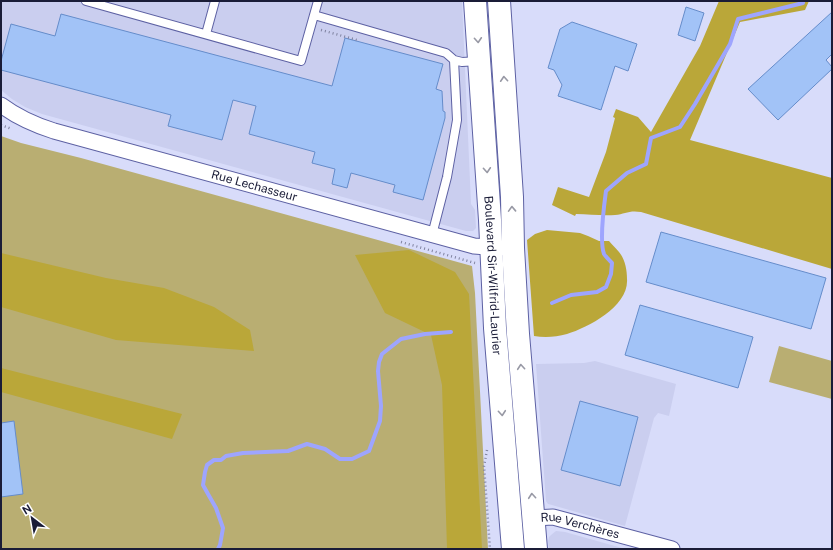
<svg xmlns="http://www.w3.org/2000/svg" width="833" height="550" font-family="'Public Sans',sans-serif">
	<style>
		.built { fill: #caceef }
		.green { fill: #b9ae72 }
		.forest { fill: #baa739 }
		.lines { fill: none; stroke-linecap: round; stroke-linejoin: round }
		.stream { stroke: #9ea5fe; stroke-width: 4 }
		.building { fill: #a2c3f7; stroke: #658cca }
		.lane-casing { stroke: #5d61a3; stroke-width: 10 }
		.street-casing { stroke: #5d61a3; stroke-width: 17 }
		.primary-casing { stroke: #5d61a3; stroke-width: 24 }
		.path { stroke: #7f829f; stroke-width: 2.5; stroke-dasharray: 1 3; stroke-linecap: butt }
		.lane { stroke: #fff; stroke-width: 8 }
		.street { stroke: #fff; stroke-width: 15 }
		.primary { stroke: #fff; stroke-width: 22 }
		.oneway { stroke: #9899a5 }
		.labels { text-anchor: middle; stroke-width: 3; stroke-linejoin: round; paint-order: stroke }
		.street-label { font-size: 12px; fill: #1a1c37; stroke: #fff }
	</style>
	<rect width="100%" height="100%" fill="#d8dcfa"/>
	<path class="built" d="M1 1H462L471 204 475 210 476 228 473 231H466L42 114 25 107 12 99 1 90Z
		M595 361 676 384 669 416 658 413 654 418 625 526 552 505 548 504 546 501 536 364 584 363Z
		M556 531 565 532 622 548V549H549L548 541 549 537 551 535Z"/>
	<path class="green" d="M1 136 21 143 81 158 472 266 475 293 488 549H1Z
		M779 346 832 361V399L769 382Z"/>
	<path class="forest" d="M719 1H809L805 10 740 22 690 140 832 178V269L641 212C629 210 625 214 615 215 602 216 589 214 576 214L575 216 552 205 558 187 589 197 606 152 615 118 613 117 616 109 638 117 651 132 700 46Z
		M547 230 580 233 588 236 599 241H609C612 245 616 248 619 252 625 259 627 270 627 279 629 306 589 327 567 334 556 337 545 338 534 336L527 240 535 234Z
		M409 250 455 272 469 294 482 549H447L442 385 431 335 385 313 355 255Z
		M1 253 106 278 164 288 214 307 250 330 254 351 116 340 1 307Z
		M1 368 182 414 172 439 1 392Z"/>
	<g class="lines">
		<path class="stream" d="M552 303 571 295 597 292 606 287 611 274 612 263C610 261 606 257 604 254 599 240 604 206 606 191L627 173 646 164 651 138 680 127 695 104 730 44 738 19 803 3V1
			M218 549 220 545 223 528 216 508 208 494 203 485 205 472 207 465 214 460H221L226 456 243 453 288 451 307 444 325 449 340 459H352L369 451 380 421 381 406 378 371 379 362 382 354 401 339 425 334 451 332"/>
	</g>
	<path class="building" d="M686 7 704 13 695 41 678 35Z
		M832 12V54L826 60 832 67V69L778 120 748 89Z
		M61 14 332 86 345 38 443 64 436 89 442 91 443 111 445 112V118L423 200 393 192 395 185 351 173 347 188 332 184 335 169 312 163 315 152 249 134 256 106 233 100 222 140 168 126 171 115 1 70V61L11 24 55 36Z
		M572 22 637 44 628 71 615 66 601 110 558 96 562 85 554 70 548 68 560 29Z
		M661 232 826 278 811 329 646 282Z
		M640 305 753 337 738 388 625 355Z
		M580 401 638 417 620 486 561 470Z
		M14 421 23 494 1 497V423Z"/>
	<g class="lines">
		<defs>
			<path id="lane" d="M86 1 301 61 318 1
				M314 15 446 53 454 60 457 120 447 177 432 235
				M206 34 215 1
				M454 60 462 62 479 61"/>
			<g id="street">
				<path id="s1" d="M1 105C17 117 35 125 54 131L474 246 500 248"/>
				<path id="s2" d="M534 518 553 517 672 549"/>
			</g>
			<g id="primary">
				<path id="s3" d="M475 1 490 220 495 328 513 549"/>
				<path d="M499 1 512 197 513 248 518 334 536 549"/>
			</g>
		</defs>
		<use href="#lane" class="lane-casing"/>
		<use href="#street" class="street-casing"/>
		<use href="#primary" class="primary-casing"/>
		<path class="path" d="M321 30 357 40
			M1 125 12 129
			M401 242 475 263
			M487 450 484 466 490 549"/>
		<use href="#lane" class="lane"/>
		<use href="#street" class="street"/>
		<use href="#primary" class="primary"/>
	</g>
	<defs><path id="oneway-chevron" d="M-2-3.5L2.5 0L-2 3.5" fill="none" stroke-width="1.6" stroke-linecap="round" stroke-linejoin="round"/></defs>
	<g class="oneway">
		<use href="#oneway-chevron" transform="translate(478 40) rotate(86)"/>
		<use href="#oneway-chevron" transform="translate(504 79) rotate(-94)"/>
		<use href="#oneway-chevron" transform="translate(487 170) rotate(86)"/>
		<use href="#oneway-chevron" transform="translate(512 209) rotate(-92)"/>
		<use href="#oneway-chevron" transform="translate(521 367) rotate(-95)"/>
		<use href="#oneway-chevron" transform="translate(502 413) rotate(85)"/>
		<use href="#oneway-chevron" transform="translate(532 496) rotate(-95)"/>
	</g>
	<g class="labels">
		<g class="street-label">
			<text dy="4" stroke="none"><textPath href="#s1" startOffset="267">Rue Lechasseur</textPath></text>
			<text dy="4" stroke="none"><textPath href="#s3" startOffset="275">Boulevard Sir-Wilfrid-Laurier</textPath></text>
			<text dy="4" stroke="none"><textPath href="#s2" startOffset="47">Rue Verchères</textPath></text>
		</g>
	</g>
	<rect width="833" height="550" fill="none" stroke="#1a1c37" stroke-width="4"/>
	<g transform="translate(32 518) rotate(329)" stroke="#ffffff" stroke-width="3" paint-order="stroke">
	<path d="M0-3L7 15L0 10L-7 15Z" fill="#1a1c37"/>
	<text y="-6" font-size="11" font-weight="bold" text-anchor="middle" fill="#1a1c37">N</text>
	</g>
</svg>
